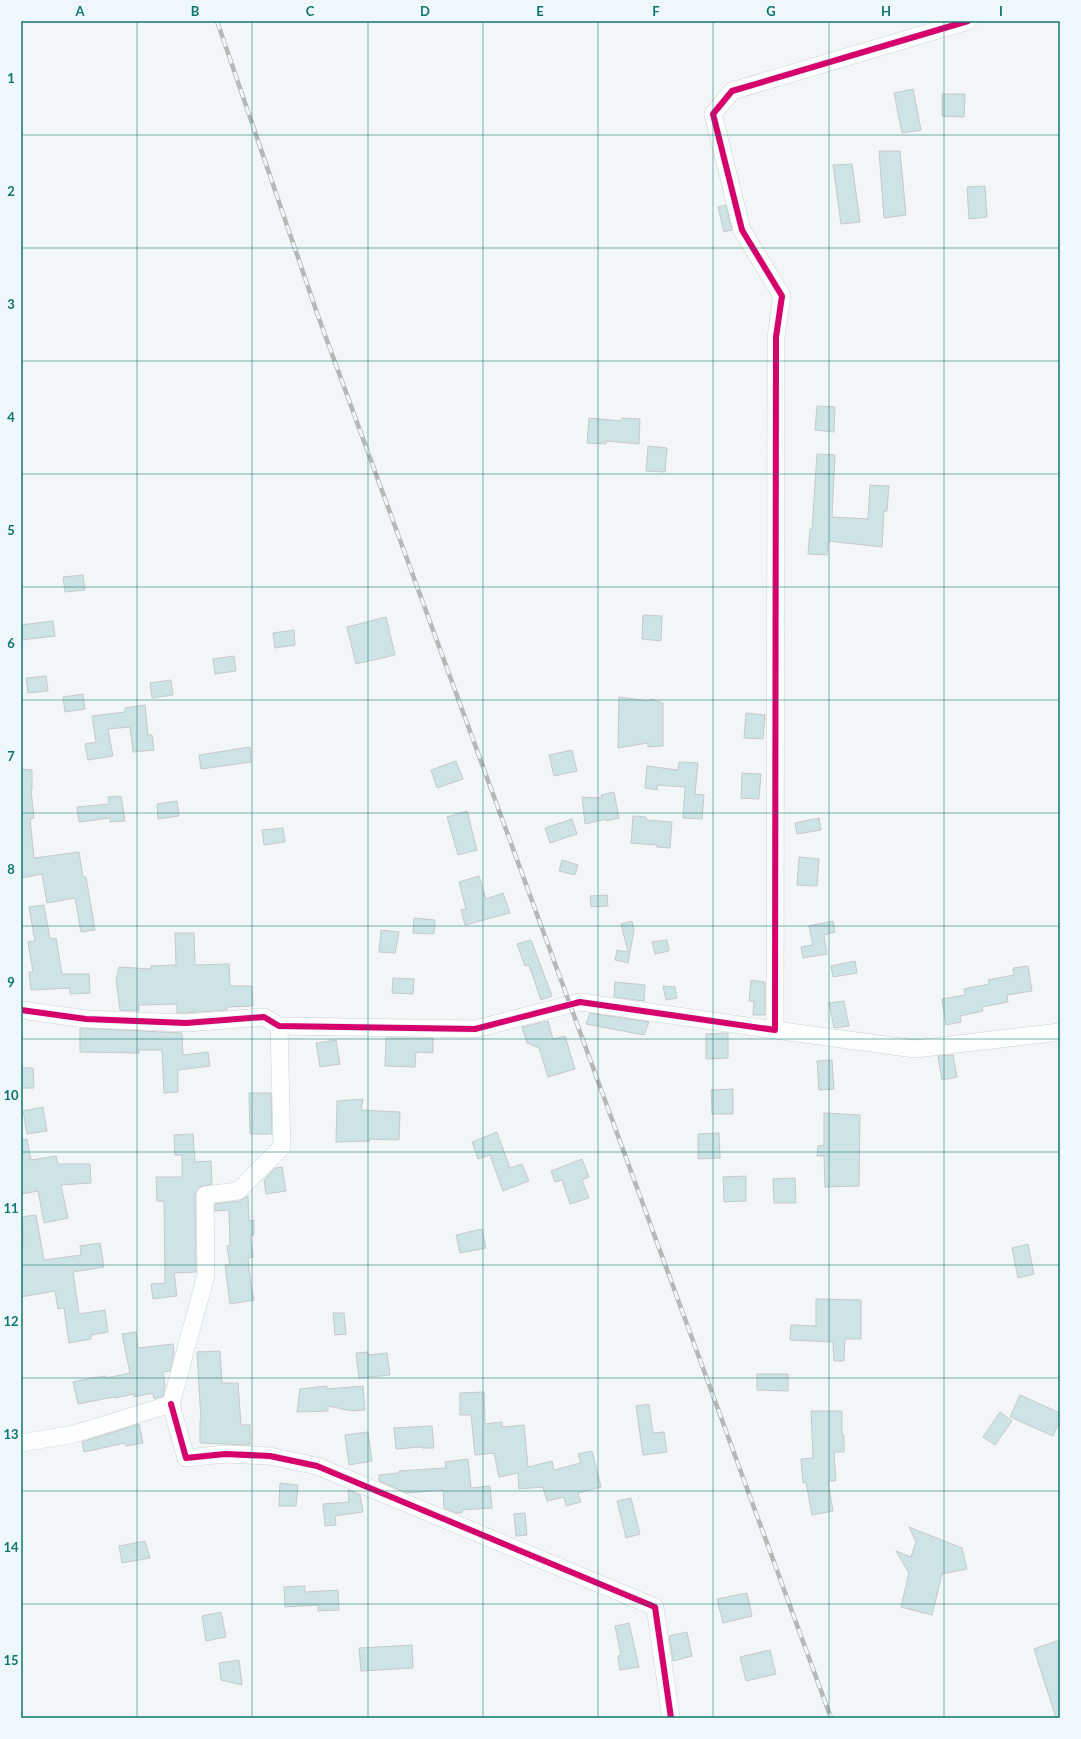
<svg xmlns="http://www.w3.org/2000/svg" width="1081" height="1739" font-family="Lato,sans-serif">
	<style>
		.building { fill: #cee3e5; stroke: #c5c9ca }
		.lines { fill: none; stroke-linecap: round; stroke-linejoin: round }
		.minor-casing { stroke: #ced1d3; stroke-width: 18 }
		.minor { stroke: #fdfefe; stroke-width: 17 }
		.rail-casing { stroke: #b6b7b7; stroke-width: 4.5 }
		.rail { stroke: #eef7fc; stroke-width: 3; stroke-dasharray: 9; stroke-linecap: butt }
		.cycleway-casing { stroke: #eef7fc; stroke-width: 8 }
		.cycleway { stroke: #d6006c; stroke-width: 6 }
		.grid { fill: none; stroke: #0f766e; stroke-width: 1; stroke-opacity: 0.55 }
		.neatline { fill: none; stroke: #0f766e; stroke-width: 1.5 }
		.grid-label { font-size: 13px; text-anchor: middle; font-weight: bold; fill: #0f766e }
	</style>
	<rect width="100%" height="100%" fill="#f2f6f8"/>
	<path class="building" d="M913 89 921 130 902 133 894 93Z
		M942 94H965L964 117 942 116Z
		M879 151H900L906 215 884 218Z
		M852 164 860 222 841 224 833 165Z
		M985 186 987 217 969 219 967 187Z
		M726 205 732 230 724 232 718 207Z
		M817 406 835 407 834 432 815 430Z
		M589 418 622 421V418L640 419 639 444 606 441V444L587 443Z
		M648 446 667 448 665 472 646 471Z
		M817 454 835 455 832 517 868 519 870 485 889 486 887 511H884L882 547 828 541 827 555 808 554 810 529H812Z
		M83 575 85 590 65 592 63 577Z
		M643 615 662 616 661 641 642 639Z
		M386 617 395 655 356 664 347 627Z
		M53 621 55 636 21 640V625Z
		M294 630 295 645 275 648 273 633Z
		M234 656 236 671 215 674 213 659Z
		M46 676 48 691 28 693 26 678Z
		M171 680 173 695 152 698 150 683Z
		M83 694 85 709 65 712 63 697Z
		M619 697 649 701 650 699 663 703V746L648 747V743L618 748Z
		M145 705 148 735H152L154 750 133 752 130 727 108 729 113 756 88 760 85 744 96 742 92 716 125 712V708Z
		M746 713 765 715 763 739 744 738Z
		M250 747 251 762 201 769 199 755Z
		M572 750 577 771 554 776 549 755Z
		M456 761 463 779 437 788 431 770Z
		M679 762 698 763 695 794 704 795 702 819 683 818 685 787 657 785V790L645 788 647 766 678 770Z
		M21 769 32 770V790H31L34 818 30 819 34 858 79 852 83 877H86L95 930 81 932 75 898 47 903 42 874 21 878Z
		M742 773 761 774 759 799 741 798Z
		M614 792 619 818 606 821V819L585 824 582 797 602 798 601 795Z
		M121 796 125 821 110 822V818L79 822 77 807 109 804 108 797Z
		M177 801 179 816 158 819 157 804Z
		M467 811 477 850 458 855 447 817Z
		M633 816 646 817V820L672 822 670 848 657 847V845L631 843Z
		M819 818 821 830 797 834 795 823Z
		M572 819 577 834 550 843 545 828Z
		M283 828 285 842 264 845 262 830Z
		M799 857 819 859 817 886 797 885Z
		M562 860 578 865 575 875 559 871Z
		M479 876 486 899 503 893 510 913 465 925 461 910 466 909 459 882Z
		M607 895 608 906 591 907 590 896Z
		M44 905 50 939 56 938 62 974H89L90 993 70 994V988L31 990 29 972H33L28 942 35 941 29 907Z
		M414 918 435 920 434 934 413 933Z
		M632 921 634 930 628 963 615 960 617 950 628 952 621 924Z
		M833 921 835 932 824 935 827 954 803 958 801 947 813 945 809 926Z
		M381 930 399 932 395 953 379 952Z
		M175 933H194L195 965 229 964 230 986H252L253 1006 227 1007V1010L184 1013H177V1004L139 1005V1011L120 1010 116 980 119 967 151 969V966L176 965Z
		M531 940 552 996 541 1000 529 965 525 966 517 944Z
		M667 940 669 951 655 954 652 942Z
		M855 961 857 973 833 977 831 966Z
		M1028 966 1032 991 1007 995 1008 1002 982 1007 983 1011 960 1016 961 1022 946 1025 942 999 965 995 964 989 989 984 988 980 1014 975 1013 968Z
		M393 978 414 979 413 994 392 993Z
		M751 980 765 982V1015H753L754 1001H749Z
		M615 982 645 985 644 1001 614 997Z
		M663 986 675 987 677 998 666 1000Z
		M844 1001 849 1026 834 1028 829 1003Z
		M590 1013 649 1022 644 1035 586 1024Z
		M548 1021 553 1039 565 1036 575 1069 548 1077 539 1048 527 1043 522 1027Z
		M80 1028 182 1033 183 1055 208 1052 210 1066 178 1070V1092L164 1093 162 1050H139V1053L80 1052Z
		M728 1033V1058L706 1059V1034Z
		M386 1038H433V1053L416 1052 415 1067 385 1066Z
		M336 1040 340 1064 320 1067 316 1043Z
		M953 1055 957 1077 942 1080 938 1056Z
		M832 1060 834 1089 819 1090 817 1061Z
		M21 1068H33L34 1088H21Z
		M733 1089V1114H712L711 1090Z
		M249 1093H271L272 1134H250Z
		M363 1099 361 1110 400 1112 399 1140 370 1139V1141L336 1142 337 1101Z
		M43 1107 47 1131 27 1134 23 1111Z
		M824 1113 860 1115 859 1186 825 1187 824 1156H817L818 1146 824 1145Z
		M497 1132 510 1168 522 1164 529 1181 503 1191 490 1155 478 1159 472 1142Z
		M719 1133 720 1158 698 1159V1134Z
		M193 1134 195 1162 211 1161 212 1184 200 1187 195 1195 196 1272 174 1273 177 1296 153 1299 151 1284 165 1283 164 1201H157L156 1177H182V1155H175L174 1135Z
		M27 1139 31 1160 56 1156 58 1164H90L91 1183 61 1185 68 1218 44 1223 38 1191 21 1194V1140Z
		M582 1159 589 1177 582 1180 589 1198 570 1204 562 1180 555 1182 551 1171Z
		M282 1167 286 1191 266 1194 264 1180 275 1168Z
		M746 1176V1201L724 1202 723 1177Z
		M795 1178 796 1203H774L773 1179Z
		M248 1196 249 1221 254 1220V1235H250L253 1257 248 1258 251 1286 254 1300 230 1304 225 1265H230L227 1246 230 1245 229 1210 215 1211V1204L239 1201Z
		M36 1215 44 1260 81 1255 80 1246 100 1243 104 1267 73 1272 79 1314 105 1310 108 1332 91 1335V1339L69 1343 64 1308 58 1309 55 1291 21 1297V1242H24L21 1217Z
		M482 1229 486 1248 460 1253 456 1235Z
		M1028 1244 1034 1274 1018 1278 1012 1248Z
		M816 1299 861 1300V1339H845L844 1361H834L833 1342 790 1340 791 1325 816 1326Z
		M333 1313H344L346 1334 335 1335Z
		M136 1332 138 1348 173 1344 174 1353 170 1371 163 1372 165 1386 163 1396 154 1399 153 1393 134 1397V1394L115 1398 114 1397 78 1404 73 1382 91 1378 106 1376V1378L130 1373 122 1334Z
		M220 1351 222 1383H238L241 1425H250V1445L200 1443V1420H201L197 1352Z
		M368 1352V1355L387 1353 390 1375 359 1378 356 1353Z
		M757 1374H788V1391L757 1390Z
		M327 1386V1389L363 1386 365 1410 352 1411 328 1406V1411L297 1412 300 1389Z
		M484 1392 485 1424 502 1422V1427L524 1425 528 1467 552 1461 554 1470 581 1463 578 1454 592 1451 601 1487 578 1493 581 1502 566 1506 564 1497 547 1501 543 1487 519 1489 518 1473 499 1477 494 1453 475 1455 471 1415H460V1393Z
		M1020 1395 1060 1413V1420L1053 1436 1010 1417Z
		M649 1404 653 1433 664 1432 667 1452 643 1455 636 1406Z
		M811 1411H842V1435H844V1452H834L836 1481H828L833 1511 812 1515 806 1482 803 1483 801 1459 813 1458Z
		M1000 1412 1012 1421 995 1445 983 1437Z
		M139 1424 143 1443 126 1446 125 1443 84 1452 82 1442Z
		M432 1426 434 1448H422V1447L396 1449 394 1428Z
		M368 1432 372 1461 349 1465 345 1435Z
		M468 1459 471 1488 490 1486 492 1508 462 1510V1513H456L444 1508 443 1490 407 1493 379 1481V1475L399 1473V1471L446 1468 445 1462Z
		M280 1483 298 1485 296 1506H279Z
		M348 1490 360 1495 363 1512 335 1516 336 1525 325 1526 323 1504 349 1502Z
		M631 1498 640 1534 626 1538 617 1501Z
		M525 1513 527 1535 516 1536 514 1514Z
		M909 1527 962 1548 967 1569 942 1574 932 1615 901 1607 909 1573 896 1551 911 1557 916 1542Z
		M145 1541 150 1558 122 1563 119 1546Z
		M305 1586V1592L338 1590 339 1610 318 1611V1605L285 1607 284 1587Z
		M747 1593 752 1616 723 1623 717 1599Z
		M221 1612 226 1637 206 1641 202 1616Z
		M629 1623 639 1667 620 1670 618 1656 621 1655 615 1626Z
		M687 1632 692 1656 673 1661 669 1636Z
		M1060 1640V1718H1056L1034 1649Z
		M412 1645 413 1668 361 1671 359 1648Z
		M770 1650 776 1674 746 1681 740 1657Z
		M239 1660 242 1685 221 1680 219 1663Z"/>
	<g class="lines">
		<defs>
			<path id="minor" d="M21 1010 86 1019 186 1023 264 1017 279 1026 475 1029 580 1002 775 1030 776 337 782 296 742 230 713 114 732 91 968 21
				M775 1030 915 1049 1060 1032
				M171 1404 186 1458 225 1454 270 1456 317 1466 655 1607 671 1718
				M21 1443 74 1434 171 1404 206 1275 205 1195 238 1191 282 1147 279 1026"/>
		</defs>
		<use href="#minor" class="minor-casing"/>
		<use href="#minor" class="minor"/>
		<defs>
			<path id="rail" d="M217 21 317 313 831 1718"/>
		</defs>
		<use href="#rail" class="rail-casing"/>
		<use href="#rail" class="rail"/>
		<defs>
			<path id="cycleway" d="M21 1010 86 1019 186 1023 264 1017 279 1026 475 1029 580 1002 775 1030 776 337 782 296 742 230 713 114 732 91 968 21
				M171 1404 186 1458 225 1454 270 1456 317 1466 655 1607 671 1718"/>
		</defs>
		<use href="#cycleway" class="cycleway-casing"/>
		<use href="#cycleway" class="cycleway"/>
	</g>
	<path class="grid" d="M137 21V1718M252 21V1718M368 21V1718M483 21V1718M598 21V1718M713 21V1718M829 21V1718M944 21V1718M21 135H1060M21 248H1060M21 361H1060M21 474H1060M21 587H1060M21 700H1060M21 813H1060M21 926H1060M21 1039H1060M21 1152H1060M21 1265H1060M21 1378H1060M21 1491H1060M21 1604H1060"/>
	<rect width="1081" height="1739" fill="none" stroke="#eef7fc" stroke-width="44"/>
	<rect x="22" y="22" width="1037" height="1695" class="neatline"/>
	<g class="grid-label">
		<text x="80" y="16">A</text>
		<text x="195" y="16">B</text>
		<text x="310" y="16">C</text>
		<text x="425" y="16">D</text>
		<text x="540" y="16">E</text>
		<text x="656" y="16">F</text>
		<text x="771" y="16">G</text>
		<text x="886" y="16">H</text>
		<text x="1001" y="16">I</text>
		<text x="11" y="83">1</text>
		<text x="11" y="196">2</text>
		<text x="11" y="309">3</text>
		<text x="11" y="422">4</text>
		<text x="11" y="535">5</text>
		<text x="11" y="648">6</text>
		<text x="11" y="761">7</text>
		<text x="11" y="874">8</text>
		<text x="11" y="987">9</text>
		<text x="11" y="1100">10</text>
		<text x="11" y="1213">11</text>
		<text x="11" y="1326">12</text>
		<text x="11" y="1439">13</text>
		<text x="11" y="1552">14</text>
		<text x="11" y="1665">15</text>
	</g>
</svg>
